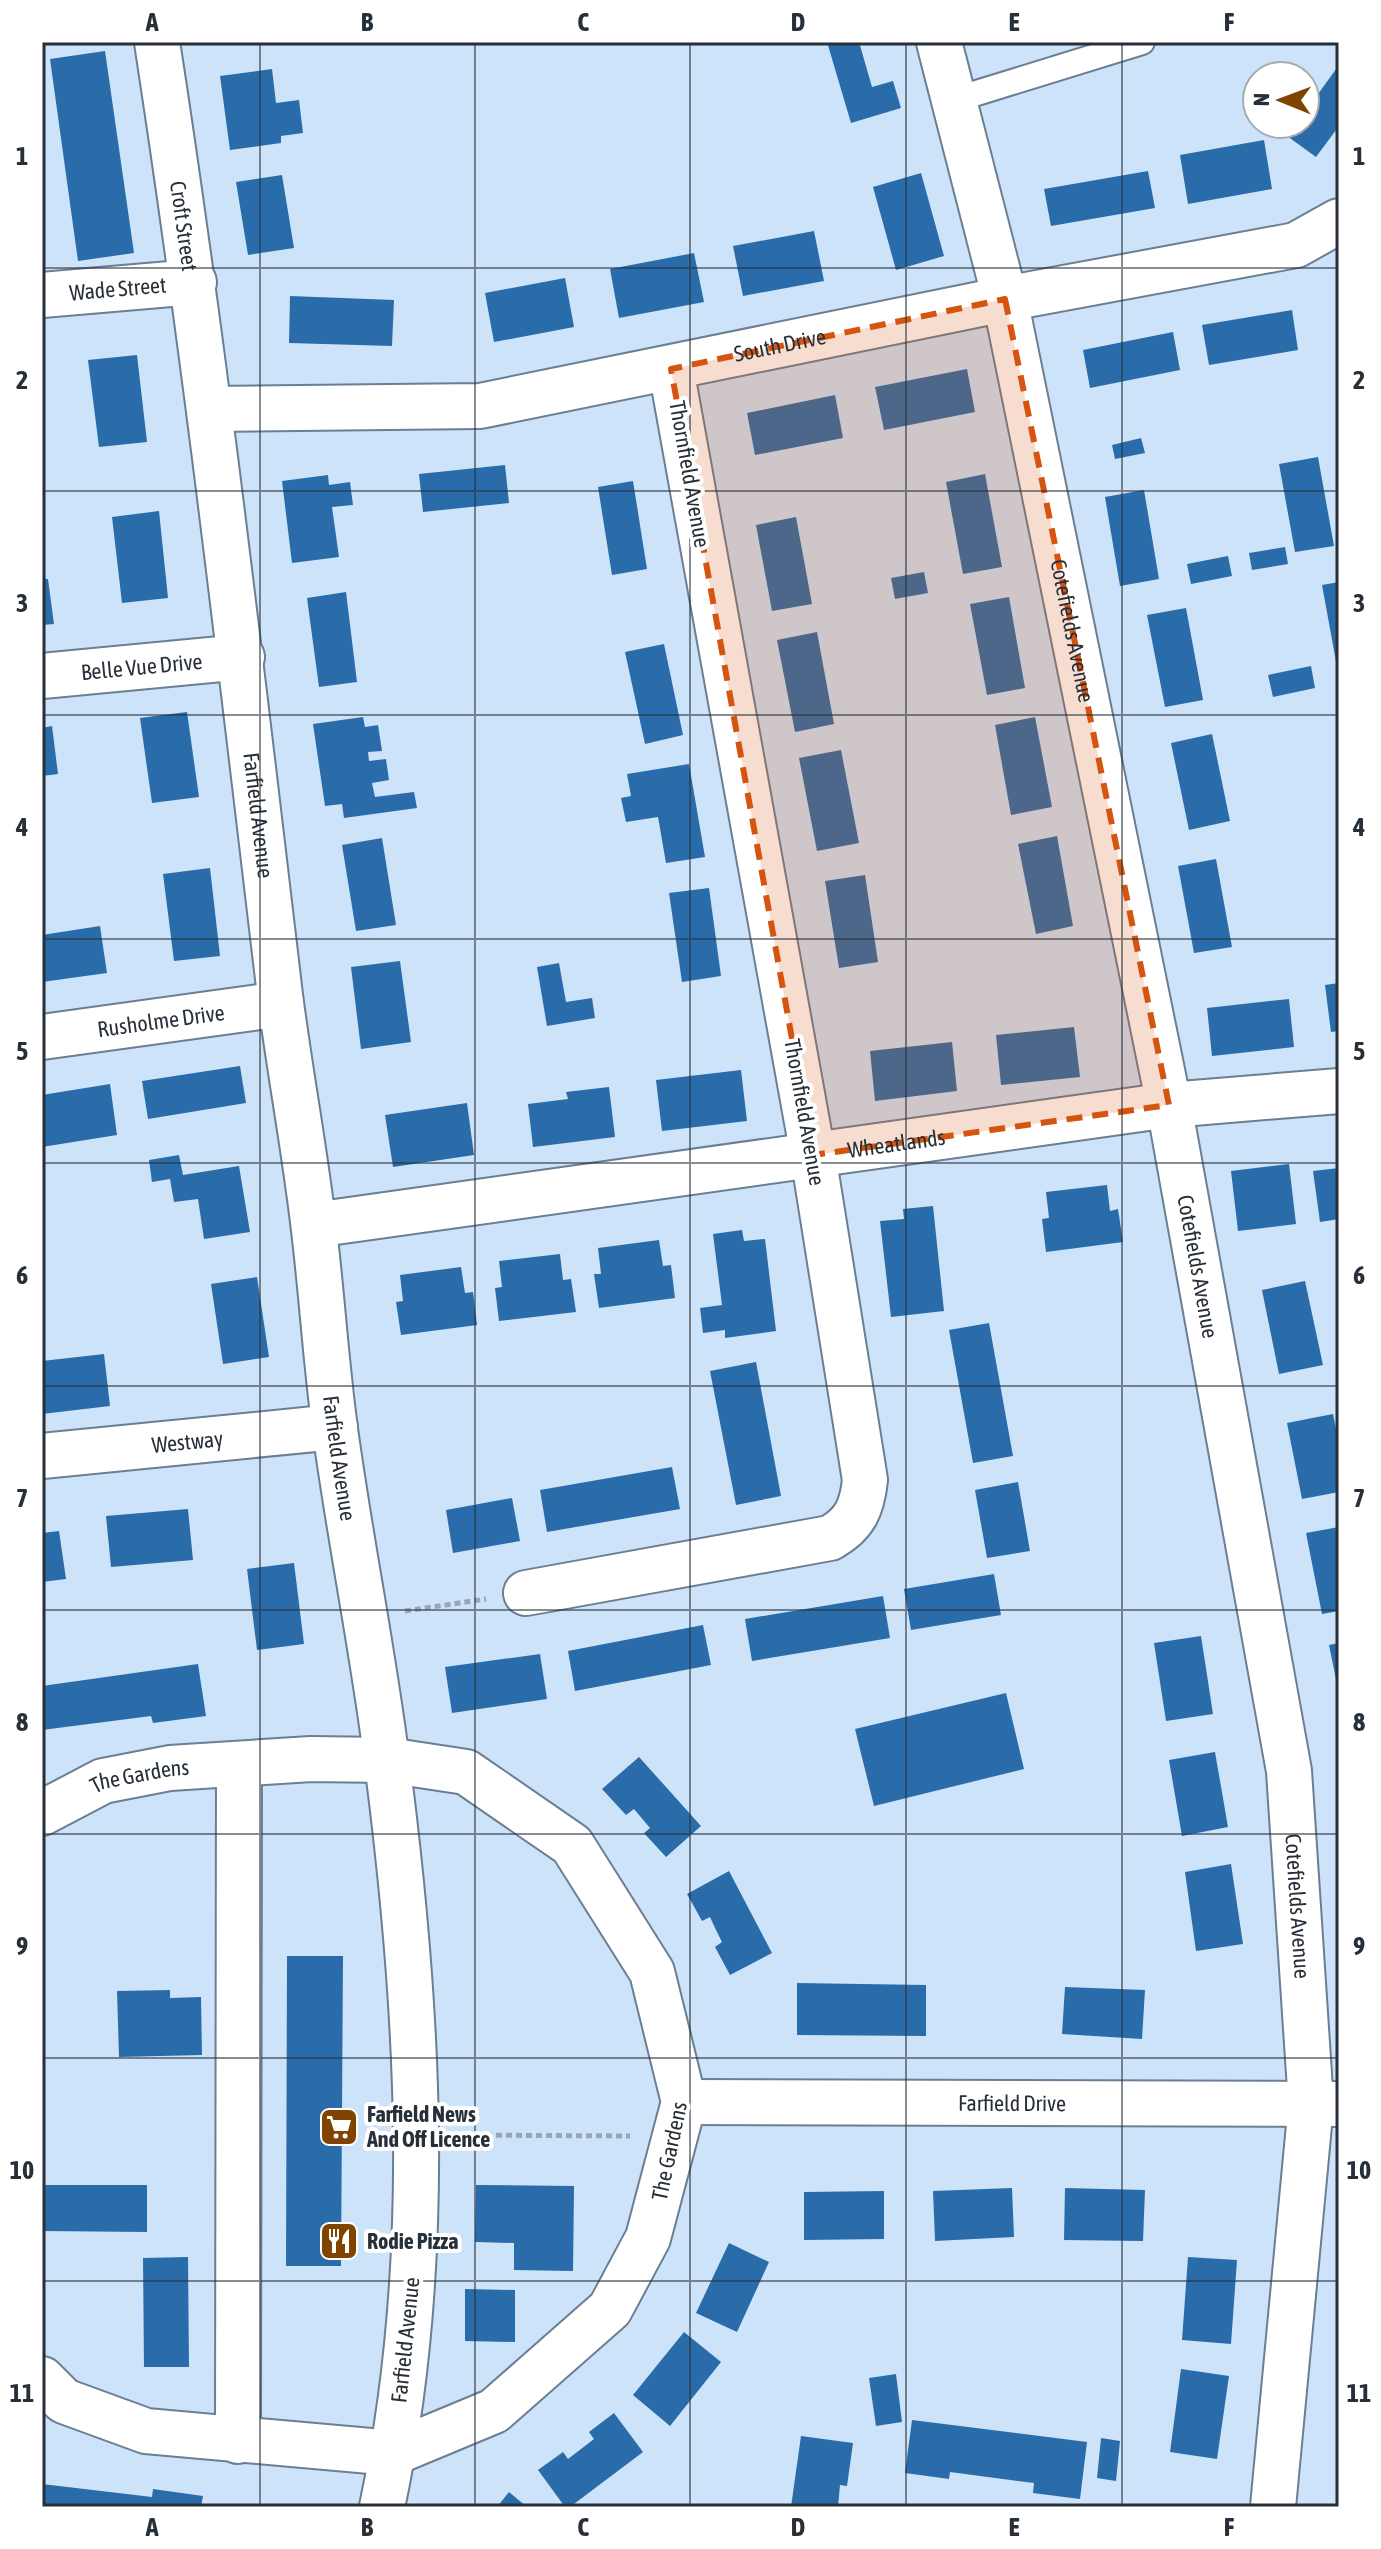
<svg xmlns="http://www.w3.org/2000/svg" width="1381" height="2549" font-family="'Asap Condensed',sans-serif">
	<style>
		.building { fill: #2a6ca9 }
		.lines { fill: none; stroke-linecap: round; stroke-linejoin: round }
		.lane-casing { stroke: #6b7e92; stroke-width: 28 }
		.street-casing { stroke: #6b7e92; stroke-width: 48 }
		.path { stroke: #95a7b8; stroke-width: 5; stroke-dasharray: 6 4; stroke-linecap: butt }
		.lane { stroke: #fff; stroke-width: 24 }
		.street { stroke: #fff; stroke-width: 44 }
		.marked { fill: #d55510; fill-opacity: 0.2; stroke: #d55510; stroke-width: 6; stroke-dasharray: 16 10; stroke-linejoin: round }
		.grid { fill: none; stroke: #272f38; stroke-width: 2; stroke-opacity: 0.55 }
		.labels { text-anchor: middle; stroke-width: 8; stroke-linejoin: round; paint-order: stroke }
		.street-label { font-size: 22px; fill: #272f38; stroke: #fff }
		.poi-label { font-size: 22px; font-weight: bold; fill: #272f38; stroke: #fff; text-anchor: start }
		.neatline { fill: none; stroke: #272f38; stroke-width: 3 }
		.grid-label { font-size: 26px; text-anchor: middle; font-weight: bold; fill: #272f38 }
	</style>
	<rect width="100%" height="100%" fill="#cde3f9"/>
	<path class="building" d="M827 42H859L872 87 893 81 901 108 851 123Z
		M105 51 134 253 78 261 50 59Z
		M1339 65V126L1316 157 1287 136 1296 124H1305V112Z
		M272 69 276 103 299 100 303 133 281 136V143L230 150 220 76Z
		M1264 140 1272 189 1188 204 1180 155Z
		M1148 171 1155 208 1051 226 1044 189Z
		M921 173 944 256 896 270 873 187Z
		M282 175 294 248 248 255 236 182Z
		M814 231 824 281 743 296 733 246Z
		M694 253 704 302 619 318 610 269Z
		M565 278 574 327 494 342 485 293Z
		M290 296 394 300 392 346 289 343Z
		M1292 310 1298 350 1209 365 1202 325Z
		M1173 332 1180 370 1090 388 1083 350Z
		M137 355 147 442 99 447 88 360Z
		M967 369 975 412 884 430 875 387Z
		M835 395 843 438 755 455 747 413Z
		M1141 438 1145 453 1115 459 1112 445Z
		M1318 457 1334 546 1295 552 1279 464Z
		M505 465 509 503 423 512 419 474Z
		M985 474 1002 567 963 574 946 482Z
		M328 475 329 485 350 482 353 505 332 507 339 557 292 563 282 481Z
		M633 481 647 569 612 575 598 487Z
		M1144 490 1159 579 1120 586 1105 497Z
		M159 511 168 598 122 603 112 517Z
		M796 517 812 604 772 611 756 525Z
		M1285 547 1288 564 1252 570 1249 553Z
		M1228 556 1232 576 1191 584 1187 564Z
		M924 572 928 593 895 599 891 578Z
		M42 579H48L54 624 42 625Z
		M1339 582V667H1337L1322 585Z
		M346 592 357 682 319 687 307 598Z
		M1009 597 1025 688 987 695 970 604Z
		M1186 608 1203 700 1165 707 1147 615Z
		M817 632 834 724 795 732 777 640Z
		M664 644 683 735 645 744 625 652Z
		M1311 666 1315 688 1273 697 1268 675Z
		M187 712 199 797 152 803 140 718Z
		M363 717 365 727 378 725 382 751 368 752 369 761 386 759 389 780 372 783 375 797 414 792 417 808 344 818 342 804 325 806 313 724Z
		M1035 717 1052 807 1011 815 995 725Z
		M52 726 58 774 42 776V728Z
		M1212 734 1230 821 1189 830 1171 743Z
		M841 750 859 843 817 851 799 758Z
		M689 764 705 857 666 863 658 817 626 822 621 798 631 796 627 774Z
		M1057 836 1073 926 1036 934 1018 844Z
		M382 838 396 925 356 931 342 845Z
		M1216 859 1232 947 1194 953 1178 866Z
		M210 868 220 956 174 961 163 874Z
		M865 875 878 962 839 968 825 881Z
		M709 888 721 976 682 982 669 893Z
		M100 926 107 973 42 982V935Z
		M400 961 411 1042 361 1049 351 967Z
		M559 963 566 1002 592 998 595 1018 547 1026 537 967Z
		M1339 983V1031L1331 1032 1325 985Z
		M1289 999 1294 1047 1212 1056 1207 1008Z
		M1074 1027 1080 1077 1001 1085 996 1035Z
		M952 1042 957 1091 875 1101 870 1051Z
		M240 1066 246 1103 148 1119 142 1081Z
		M741 1070 747 1121 662 1131 656 1080Z
		M110 1084 117 1135 42 1147V1095Z
		M609 1087 615 1137 533 1147 528 1104 568 1099 566 1092Z
		M467 1103 474 1155 393 1167 385 1115Z
		M179 1155 183 1175 239 1166 250 1232 204 1239 198 1199 174 1202 170 1179 152 1182 149 1160Z
		M1289 1164 1296 1224 1238 1231 1231 1171Z
		M1339 1168V1219L1320 1222 1313 1171Z
		M1107 1185 1110 1211 1118 1209 1123 1242 1046 1252 1042 1219 1049 1218 1046 1192Z
		M933 1206 944 1311 891 1317 880 1221 904 1219 903 1209Z
		M742 1230 744 1241 765 1239 776 1331 725 1338V1330L703 1333 700 1308 722 1305 713 1234Z
		M659 1240 663 1266 671 1265 675 1298 599 1308 594 1274H601L598 1248Z
		M560 1254 563 1280 571 1279 576 1312 499 1321 495 1288 502 1287 499 1261Z
		M461 1267 465 1293 473 1292 477 1325 401 1335 396 1302 403 1301 400 1275Z
		M257 1277 269 1357 223 1364 211 1284Z
		M1305 1281 1323 1365 1279 1374 1262 1290Z
		M989 1323 1013 1456 973 1463 949 1330Z
		M104 1354 110 1406 42 1414V1361Z
		M756 1362 781 1496 736 1505 710 1371Z
		M1333 1414 1339 1444V1492L1302 1499 1287 1423Z
		M672 1467 680 1509 547 1532 540 1490Z
		M1018 1482 1030 1551 987 1558 975 1490Z
		M512 1498 520 1541 453 1553 446 1510Z
		M188 1509 193 1560 111 1567 106 1516Z
		M1339 1527V1611L1322 1614 1306 1533Z
		M59 1531 66 1579 42 1582V1533Z
		M294 1563 304 1644 257 1650 247 1569Z
		M994 1574 1001 1615 911 1630 904 1589Z
		M883 1596 890 1638 752 1661 745 1619Z
		M703 1625 711 1665 575 1691 568 1651Z
		M1201 1636 1213 1714 1166 1721 1154 1643Z
		M1339 1643V1689H1338L1329 1645Z
		M540 1654 547 1699 452 1713 445 1667Z
		M198 1664 206 1716 153 1723 151 1716 42 1730V1686Z
		M1006 1693 1024 1769 874 1806 855 1729Z
		M1215 1752 1228 1827 1182 1836 1169 1760Z
		M639 1757 701 1826 666 1857 644 1833 650 1828 634 1809 626 1815 602 1789Z
		M1231 1864 1243 1944 1196 1951 1185 1872Z
		M729 1871 772 1953 730 1975 715 1947 722 1942 716 1930 710 1917 702 1921 687 1894Z
		M287 1956H343L341 2266H286Z
		M797 1983 926 1985V2036L797 2035Z
		M1065 1987 1145 1990 1142 2039 1062 2034Z
		M170 1990V1998L201 1997 202 2055 119 2057 117 1991Z
		M42 2185H147V2232L42 2231Z
		M476 2185 574 2186 573 2271 514 2270V2243L475 2242Z
		M1012 2188 1014 2237 935 2241 933 2191Z
		M1065 2188 1145 2190 1143 2241 1064 2240Z
		M884 2191V2239L804 2240V2192Z
		M729 2243 769 2262 737 2332 696 2313Z
		M188 2257 189 2367H144L143 2258Z
		M1188 2257 1237 2260 1231 2344 1182 2340Z
		M465 2289 515 2290V2342L465 2341Z
		M684 2332 721 2362 670 2426 633 2395Z
		M1181 2369 1229 2376 1217 2459 1170 2452Z
		M896 2374 902 2422 876 2426 869 2378Z
		M614 2413 643 2452 570 2507H565L538 2470 563 2452 568 2459 594 2439 589 2432Z
		M912 2420 1087 2442 1080 2499 1033 2493 1034 2483 950 2472 949 2479 905 2473Z
		M801 2436 853 2443 847 2486 840 2485 838 2507H791Z
		M1101 2438 1120 2441 1116 2481 1097 2478Z
		M42 2484 152 2497 153 2489 203 2496 201 2507H42Z
		M509 2492 527 2507H497Z"/>
	<g class="lines">
		<defs>
			<path id="lane" d="M954 100 1142 42"/>
			<g id="street">
				<path id="s1" d="M157 42C206 359 242 677 280 995 290 1074 305 1151 314 1230 322 1296 326 1363 335 1429 350 1540 373 1650 387 1762 419 2008 434 2262 382 2507"/>
				<path id="s2" d="M939 42 1005 299 1169 1105 1289 1771 1311 2104 1273 2507"/>
				<path id="s3" d="M42 295 194 282"/>
				<path id="s4" d="M210 409 480 406 1005 299 1296 245 1339 221"/>
				<path id="s5" d="M42 676 242 657"/>
				<path id="s6" d="M42 1037 281 1004"/>
				<path id="s7" d="M314 1225 1169 1105 1339 1091"/>
				<path id="s8" d="M42 1456 335 1427"/>
				<path d="M526 1593 830 1538C855 1524 862 1508 865 1480L813 1155 671 369"/>
				<path id="s9" d="M42 1813 103 1781 170 1768 311 1759 387 1760 466 1772 572 1845 652 1972 684 2102 648 2238 610 2309 494 2411 393 2453 146 2431 64 2401 42 2379"/>
				<path id="s10" d="M684 2102 1339 2104"/>
				<path d="M238 2441 239 1765"/>
			</g>
		</defs>
		<use href="#lane" class="lane-casing"/>
		<use href="#street" class="street-casing"/>
		<path class="path" d="M405 1611 486 1599
			M456 2135 630 2136"/>
		<use href="#lane" class="lane"/>
		<use href="#street" class="street"/>
	</g>
	<path class="marked" d="M1005 299 1169 1105 813 1155 671 369Z"/>
	<path class="grid" d="M260 42V2507M475 42V2507M690 42V2507M906 42V2507M1122 42V2507M42 268H1339M42 491H1339M42 715H1339M42 939H1339M42 1163H1339M42 1386H1339M42 1610H1339M42 1834H1339M42 2058H1339M42 2281H1339"/>
	<defs>
		<symbol id="supermarket-square" viewBox="-11 -11 22 22"><rect x="-9" y="-9" width="18" height="18" rx="4" fill="#814400" stroke="#fff"/><path d="M-6-5.5h2.5l.6 2H6L4.5 2H-2.5L-4.4-4H-6ZM-1.5 3.2a1.3 1.3 0 1 0 .1 0ZM3 3.2a1.3 1.3 0 1 0 .1 0Z" fill="#fff"/></symbol>
		<symbol id="restaurant-square" viewBox="-11 -11 22 22"><rect x="-9" y="-9" width="18" height="18" rx="4" fill="#814400" stroke="#fff"/><path d="M-5-6h1v4h1v-4h1v4h1v-4h1v5L-1.5 .5V6h-2V.5L-5-1ZM5-6V6H3V1.5H1.5Q1.5-4 5-6Z" fill="#fff"/></symbol>
	</defs>
	<g fill-rule="evenodd">
		<use href="#supermarket-square" x="317" y="2105" width="44" height="44"/>
		<use href="#restaurant-square" x="317" y="2219" width="44" height="44"/>
	</g>
	<g class="labels">
		<g class="street-label">
			<text dy="8" stroke="none"><textPath href="#s1" startOffset="186">Croft Street</textPath></text>
			<text dy="8" stroke="none"><textPath href="#s3" startOffset="76">Wade Street</textPath></text>
			<text dy="8" stroke="none"><textPath href="#s4" startOffset="576">South Drive</textPath></text>
			<text transform="translate(690 474) rotate(80)" y="8">Thornfield Avenue</text>
			<text dy="8" stroke="none"><textPath href="#s2" startOffset="604">Cotefields Avenue</textPath></text>
			<text dy="8" stroke="none"><textPath href="#s5" startOffset="100">Belle Vue Drive</textPath></text>
			<text dy="8" stroke="none"><textPath href="#s1" startOffset="780">Farfield Avenue</textPath></text>
			<text dy="8" stroke="none"><textPath href="#s6" startOffset="120">Rusholme Drive</textPath></text>
			<text transform="translate(805 1112) rotate(80)" y="8">Thornfield Avenue</text>
			<text dy="8" stroke="none"><textPath href="#s7" startOffset="588">Wheatlands</textPath></text>
			<text dy="8" stroke="none"><textPath href="#s2" startOffset="1252">Cotefields Avenue</textPath></text>
			<text dy="8" stroke="none"><textPath href="#s8" startOffset="146">Westway</textPath></text>
			<text dy="8" stroke="none"><textPath href="#s1" startOffset="1428">Farfield Avenue</textPath></text>
			<text dy="8" stroke="none"><textPath href="#s9" startOffset="106">The Gardens</textPath></text>
			<text dy="8" stroke="none"><textPath href="#s2" startOffset="1900">Cotefields Avenue</textPath></text>
			<text dy="8" stroke="none"><textPath href="#s10" startOffset="328">Farfield Drive</textPath></text>
			<text transform="translate(669 2151) rotate(-78)" y="8">The Gardens</text>
			<text transform="translate(405 2340) rotate(-84)" y="8">Farfield Avenue</text>
		</g>
		<g class="poi-label">
			<text x="367" y="2122">Farfield News<tspan x="367" dy="25">And Off Licence</tspan></text>
			<text x="367" y="2249">Rodie Pizza</text>
		</g>
	</g>
	<rect width="1381" height="2549" fill="none" stroke="#ffffff" stroke-width="88"/>
	<g transform="translate(1281 100) rotate(271)"><circle r="38" fill="#ffffff" stroke="#a9acaf" stroke-width="2"/>
	<path d="M0-6L14 30L0 20L-14 30Z" fill="#814400"/>
	<text y="-12" font-size="22" font-weight="bold" text-anchor="middle" fill="#272f38">N</text>
	</g>
	<rect x="44" y="44" width="1293" height="2461" class="neatline"/>
	<g class="grid-label">
		<text x="152" y="31">A</text>
		<text x="367" y="31">B</text>
		<text x="583" y="31">C</text>
		<text x="798" y="31">D</text>
		<text x="1014" y="31">E</text>
		<text x="1229" y="31">F</text>
		<text x="22" y="165">1</text>
		<text x="1359" y="165">1</text>
		<text x="22" y="389">2</text>
		<text x="1359" y="389">2</text>
		<text x="22" y="612">3</text>
		<text x="1359" y="612">3</text>
		<text x="22" y="836">4</text>
		<text x="1359" y="836">4</text>
		<text x="22" y="1060">5</text>
		<text x="1359" y="1060">5</text>
		<text x="22" y="1284">6</text>
		<text x="1359" y="1284">6</text>
		<text x="22" y="1507">7</text>
		<text x="1359" y="1507">7</text>
		<text x="22" y="1731">8</text>
		<text x="1359" y="1731">8</text>
		<text x="22" y="1955">9</text>
		<text x="1359" y="1955">9</text>
		<text x="22" y="2179">10</text>
		<text x="1359" y="2179">10</text>
		<text x="22" y="2402">11</text>
		<text x="1359" y="2402">11</text>
		<text x="152" y="2536">A</text>
		<text x="367" y="2536">B</text>
		<text x="583" y="2536">C</text>
		<text x="798" y="2536">D</text>
		<text x="1014" y="2536">E</text>
		<text x="1229" y="2536">F</text>
	</g>
</svg>
